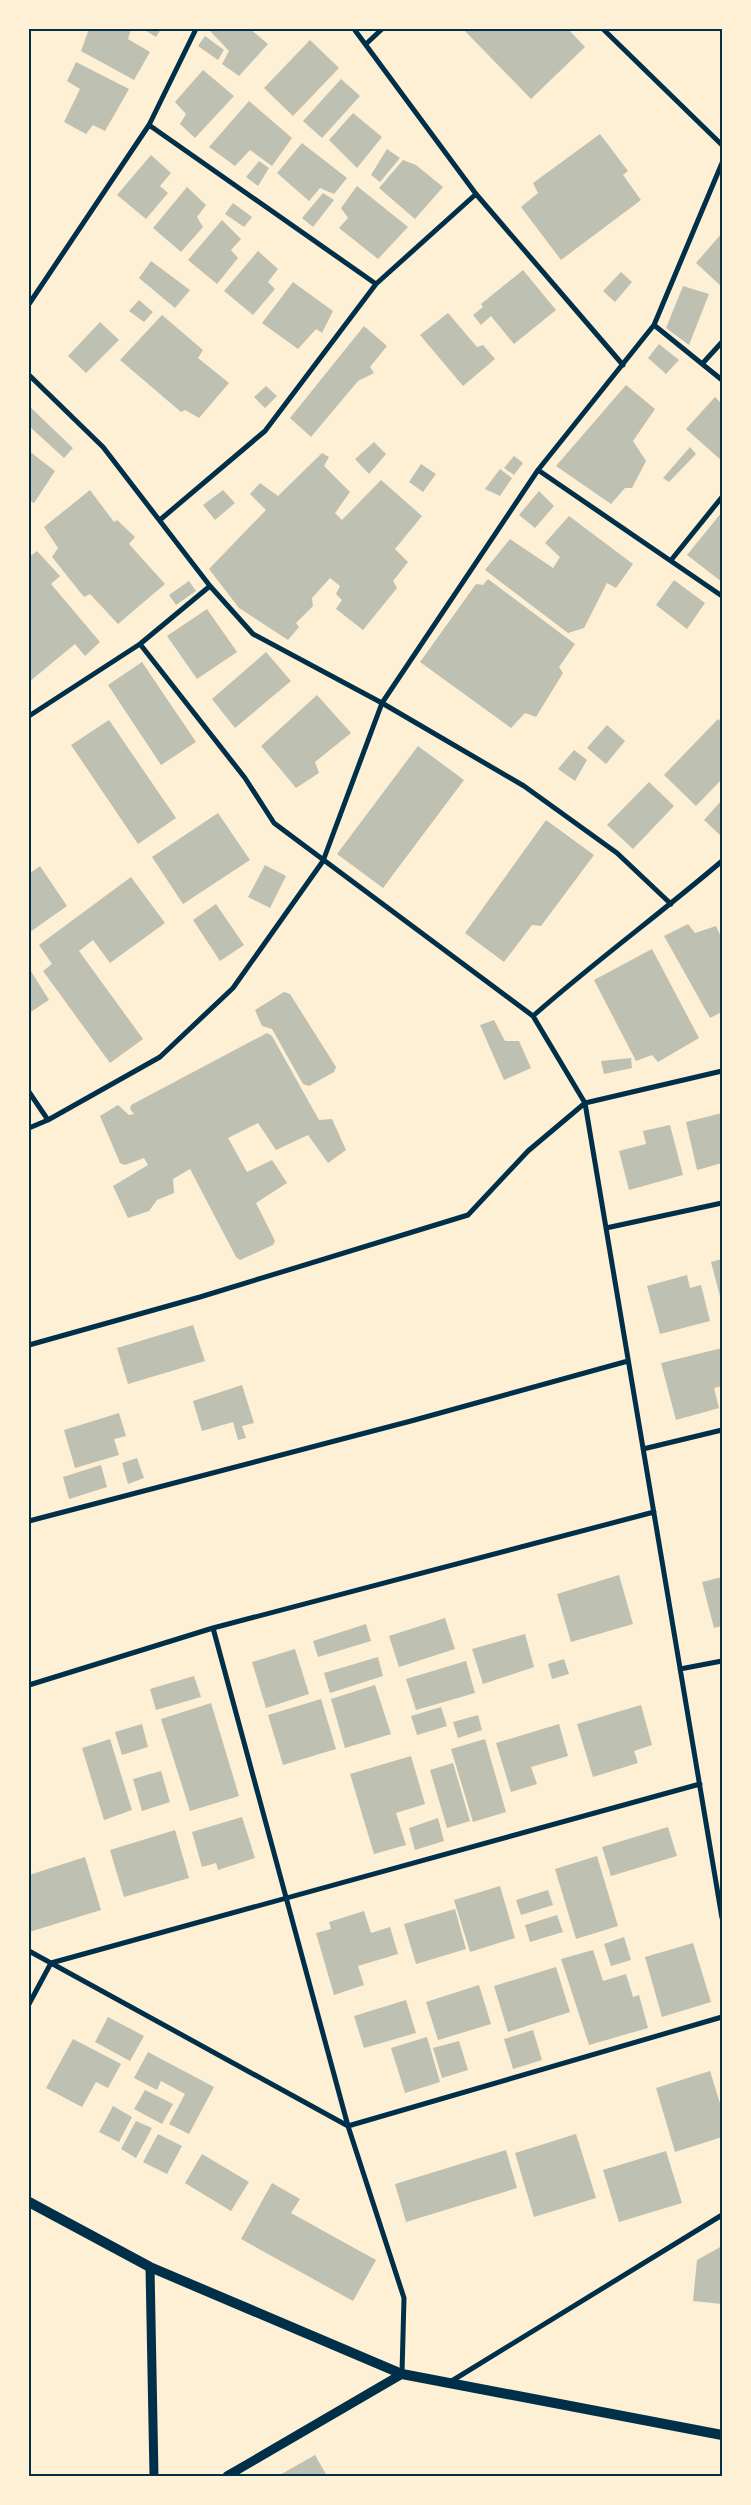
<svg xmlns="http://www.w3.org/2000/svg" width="751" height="2505" font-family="Barlow,sans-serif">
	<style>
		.building { fill: #bec0b2 }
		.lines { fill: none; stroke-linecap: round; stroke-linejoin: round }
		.minor { stroke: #003049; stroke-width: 5 }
		.tertiary { stroke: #003049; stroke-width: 9 }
		.secondary { stroke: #003049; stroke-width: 10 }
		.neatline { fill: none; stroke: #003049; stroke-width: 2 }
	</style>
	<rect width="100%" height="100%" fill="#fdf0d5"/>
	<path class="building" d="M89 29H131L128 39 150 52 134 80 81 51Z
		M143 29H161L156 37Z
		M211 29H250L268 44 239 76 222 64 229 51 210 31Z
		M463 29H568L585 47 531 99Z
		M205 36 224 50 218 60 198 46Z
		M310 40 339 68 293 116 264 88Z
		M76 62 129 89 105 131 93 125 86 134 64 122 80 89 67 81Z
		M203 70 234 96 195 138 180 124 186 114 175 102Z
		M341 79 360 96 322 138 303 121Z
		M249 101 292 138 272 166 250 150 235 166 209 147Z
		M353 113 382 137 357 168 329 140Z
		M600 134 628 171 623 175 641 200 561 260 521 207 538 193 533 183Z
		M302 143 347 178 334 194 320 188 309 201 277 173Z
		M387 149 400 158 380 182 371 175Z
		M151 155 171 173 160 186 168 193 146 219 117 195Z
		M403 160 416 165 443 187 415 219 379 188Z
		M259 161 269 168 258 186 246 177Z
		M357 186 408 227 378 259 339 228 348 218 341 208Z
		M187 187 206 205 197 217 203 227 181 252 153 228Z
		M323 193 334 200 313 227 302 218Z
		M233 203 252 217 244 227 225 214Z
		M222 220 241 239 231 250 238 258 217 284 188 260Z
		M722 233V287L696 263Z
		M258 251 278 269 268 282 275 289 253 315 224 291Z
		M151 261 190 290 175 308 139 278Z
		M523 270 556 310 514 344 491 316 481 325 473 315 483 307 481 304Z
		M621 272 632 282 615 302 603 291Z
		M293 282 333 311 322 333 316 329 298 349 262 323Z
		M683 286 709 294 689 345 666 328Z
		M139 300 153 312 144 322 129 311Z
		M448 313 477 347 483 345 495 359 463 386 420 335Z
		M162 315 203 350 198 358 229 383 199 418 185 410 181 412 120 360Z
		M100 322 119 340 86 373 68 356Z
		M364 326 387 346 370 367 374 373 358 381 311 437 290 418Z
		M659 344 679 360 666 374 648 358Z
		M626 385 655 409 633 441 646 461 632 488H625L611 504 556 466Z
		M266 386 277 396 265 408 254 397Z
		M715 397 722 404V461L686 429Z
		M29 406 73 448 64 458 29 426Z
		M374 442 386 454 369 474 355 459Z
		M690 447 696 454 669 482 663 478Z
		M29 451 55 471 34 503 29 500Z
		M322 453 329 457 324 466 350 492 335 513 342 520 381 480 422 516 395 549 408 562 393 581 397 588 363 630 336 609 342 600 336 594 340 586 330 578 312 598 313 606 296 623 299 627 288 640 239 608 209 569 266 510 250 494 260 483 278 496Z
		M514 456 523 463 514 475 504 468Z
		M421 464 436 474 423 492 409 482Z
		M500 469 512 478 500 496 485 489Z
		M90 490 114 522 117 520 135 537 129 544 165 584 118 624 90 594 84 597 52 557 58 548 44 527Z
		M223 490 235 503 215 520 203 505Z
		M539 491 554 506 535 528 519 515Z
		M722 512V582L687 555Z
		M569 516 633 564 616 588 607 583 584 628 568 633 485 570 510 539 553 568 560 557 545 543Z
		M37 551 60 576 51 584 100 642 85 656 75 644 29 682V557Z
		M488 579 575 644 559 667 563 673 536 717 525 713 511 728 420 662 476 584 483 585Z
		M674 580 705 603 687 629 656 605Z
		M189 581 196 591 176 605 169 595Z
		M207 609 237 652 197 679 167 636Z
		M266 652 291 681 235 728 212 699Z
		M142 662 196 742 161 765 108 685Z
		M317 695 351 733 315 762 319 773 296 788 261 746Z
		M718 719 722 723V779L696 806 664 775Z
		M109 720 176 818 138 844 71 745Z
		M607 725 625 741 606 764 587 748Z
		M418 746 464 780 383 888 337 854Z
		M574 750 587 760 575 781 558 769Z
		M649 782 674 806 633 849 607 825Z
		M722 800V837L704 820Z
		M218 813 250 860 183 904 152 857Z
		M546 820 594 855 541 926 532 925 504 962 465 933Z
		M265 865 286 876 270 908 248 897Z
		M40 866 67 906 30 932 29 874Z
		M131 877 165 923 110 963 93 940 79 951 143 1039 110 1063 43 971 52 964 39 945Z
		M216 904 244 945 220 961 193 920Z
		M688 924 695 933 716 926 722 939V1012L710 1018 664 936Z
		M652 949 699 1038 658 1062 652 1055 636 1061 594 980Z
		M29 968 49 1000 29 1013Z
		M284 992 290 994 336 1067 334 1072 309 1086 303 1084 272 1029 262 1026 255 1010Z
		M494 1020 505 1041H519L531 1068 504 1080 480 1025Z
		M267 1033 272 1036 319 1120 332 1119 346 1150 328 1163 308 1135 276 1150 258 1123 228 1138 247 1172 272 1160 287 1183 256 1203 275 1241 273 1245 240 1260 236 1257 190 1169 173 1179 174 1193 157 1200 149 1211 128 1218 113 1186 148 1165 144 1158 125 1165 120 1163 100 1116 118 1105 129 1115 134 1114 130 1109 131 1105Z
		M631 1058 632 1068 604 1074 601 1061Z
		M722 1113V1163L697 1170 686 1122Z
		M670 1125 683 1175 629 1190 619 1151 646 1144 643 1131Z
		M722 1259V1304L711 1262Z
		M687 1275 690 1288 701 1285 710 1321 660 1334 647 1286Z
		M193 1325 205 1361 128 1384 117 1348Z
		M722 1348V1386L714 1388 719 1408 676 1420 661 1363Z
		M242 1385 254 1423 242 1426 246 1438 238 1440 233 1422 202 1431 193 1401Z
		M119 1413 126 1436 114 1439 119 1455 75 1468 64 1430Z
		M137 1458 144 1478 128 1484 122 1463Z
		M101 1465 107 1487 69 1499 63 1477Z
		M619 1575 633 1624 571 1642 557 1594Z
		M722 1577V1626L714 1628 702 1582Z
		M445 1618 455 1649 399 1667 389 1636Z
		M366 1624 371 1641 318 1657 313 1641Z
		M525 1634 534 1667 483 1684 472 1649Z
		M295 1649 309 1694 266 1708 252 1662Z
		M378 1657 383 1676 330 1693 324 1673Z
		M564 1659 569 1674 552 1679 548 1664Z
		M466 1661 475 1693 416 1710 406 1679Z
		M194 1676 201 1697 156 1710 150 1689Z
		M375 1685 391 1734 345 1748 331 1699Z
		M321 1699 336 1749 283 1765 268 1715Z
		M211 1703 239 1796 190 1811 161 1719Z
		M641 1705 652 1745 634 1751 638 1763 593 1777 577 1724Z
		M441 1707 447 1726 417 1735 411 1716Z
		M478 1715 482 1730 458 1738 453 1722Z
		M142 1724 148 1747 122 1755 115 1732Z
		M559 1724 568 1756 531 1767 537 1784 511 1792 496 1743Z
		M110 1739 132 1810 104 1820 82 1748Z
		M485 1739 506 1812 473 1822 451 1749Z
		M411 1756 425 1804 396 1813 406 1845 374 1854 350 1774Z
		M453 1763 470 1821 447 1828 430 1770Z
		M161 1771 170 1802 142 1811 133 1779Z
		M242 1817 255 1858 218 1870 216 1863 202 1867 192 1832Z
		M438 1818 444 1841 415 1850 409 1828Z
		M668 1827 677 1856 611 1876 602 1847Z
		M175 1830 189 1878 124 1897 110 1850Z
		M597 1856 618 1926 576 1939 555 1869Z
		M85 1857 101 1910 29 1932V1875Z
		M500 1886 515 1938 470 1952 454 1900Z
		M548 1890 553 1905 521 1915 516 1900Z
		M455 1909 466 1949 416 1964 404 1924Z
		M364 1911 371 1933 390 1927 398 1954 358 1966 364 1985 334 1995 316 1933 331 1929 329 1922Z
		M557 1915 563 1932 530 1942 525 1925Z
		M624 1937 631 1960 611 1966 604 1944Z
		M693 1943 711 2002 662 2017 645 1957Z
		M593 1950 603 1981 626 1974 633 1997 639 1995 648 2028 589 2045 561 1959Z
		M556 1967 570 2012 508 2032 494 1986Z
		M479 1985 491 2024 438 2040 426 2002Z
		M406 2000 416 2033 364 2048 354 2016Z
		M108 2017 144 2036 130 2061 95 2042Z
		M533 2030 542 2060 513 2069 504 2039Z
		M427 2037 440 2082 405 2093 391 2048Z
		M73 2039 121 2064 108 2088 96 2082 82 2107 46 2088Z
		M459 2041 468 2070 442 2078 433 2048Z
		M148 2052 214 2087 189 2134 169 2124 185 2094 161 2081 157 2090 134 2078Z
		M710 2071 722 2110V2137L675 2152 656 2088Z
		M145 2090 173 2104 162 2124 134 2109Z
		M113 2106 132 2117 119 2142 99 2132Z
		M136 2121 152 2128 136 2158 121 2149Z
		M158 2134 182 2146 167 2174 143 2162Z
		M576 2134 596 2198 534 2217 515 2153Z
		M506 2150 517 2188 406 2222 395 2184Z
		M666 2151 682 2203 619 2222 603 2170Z
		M202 2154 249 2182 231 2211 185 2183Z
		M272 2183 300 2199 291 2213 376 2260 353 2301 241 2239Z
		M722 2246V2304L693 2301 697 2260Z
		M315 2455 327 2476H278Z"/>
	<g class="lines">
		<path class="minor" d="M354 29 476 194 623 365
			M603 29 722 145
			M366 44 382 29
			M149 125 376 284
			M29 304 149 125 196 29
			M654 325 722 380
			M702 364 722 342
			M29 375 103 447 210 586 253 634 382 703 524 786 617 853 671 904
			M538 470 722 596
			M161 519 265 431 376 284 476 194
			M672 559 722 497
			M140 644 245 778 274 823 533 1016 585 1103 722 1918
			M29 716 140 644 210 586
			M533 1016C594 962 660 914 722 861
			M29 1092 48 1120
			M29 1128 48 1120 160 1057 233 988 323 861 382 703 538 470 654 325 722 163
			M606 1228 722 1203
			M29 1345 200 1297 468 1215 528 1151 585 1103 722 1071
			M643 1449 722 1430
			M29 1521 411 1421 628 1361
			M213 1628 348 2126 404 2298 402 2373
			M680 1669 722 1661
			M29 1685 213 1628 654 1512
			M29 1951 348 2126 722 2017
			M29 2004 51 1963 700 1784
			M450 2382 722 2215"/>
		<path class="tertiary" d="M150 2267 154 2476
			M227 2476 402 2374"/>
		<path class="secondary" d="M29 2202 150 2267 402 2374 722 2435"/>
	</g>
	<rect width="751" height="2505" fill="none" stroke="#fdf0d5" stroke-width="60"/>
	<rect x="30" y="30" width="691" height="2445" class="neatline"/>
</svg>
